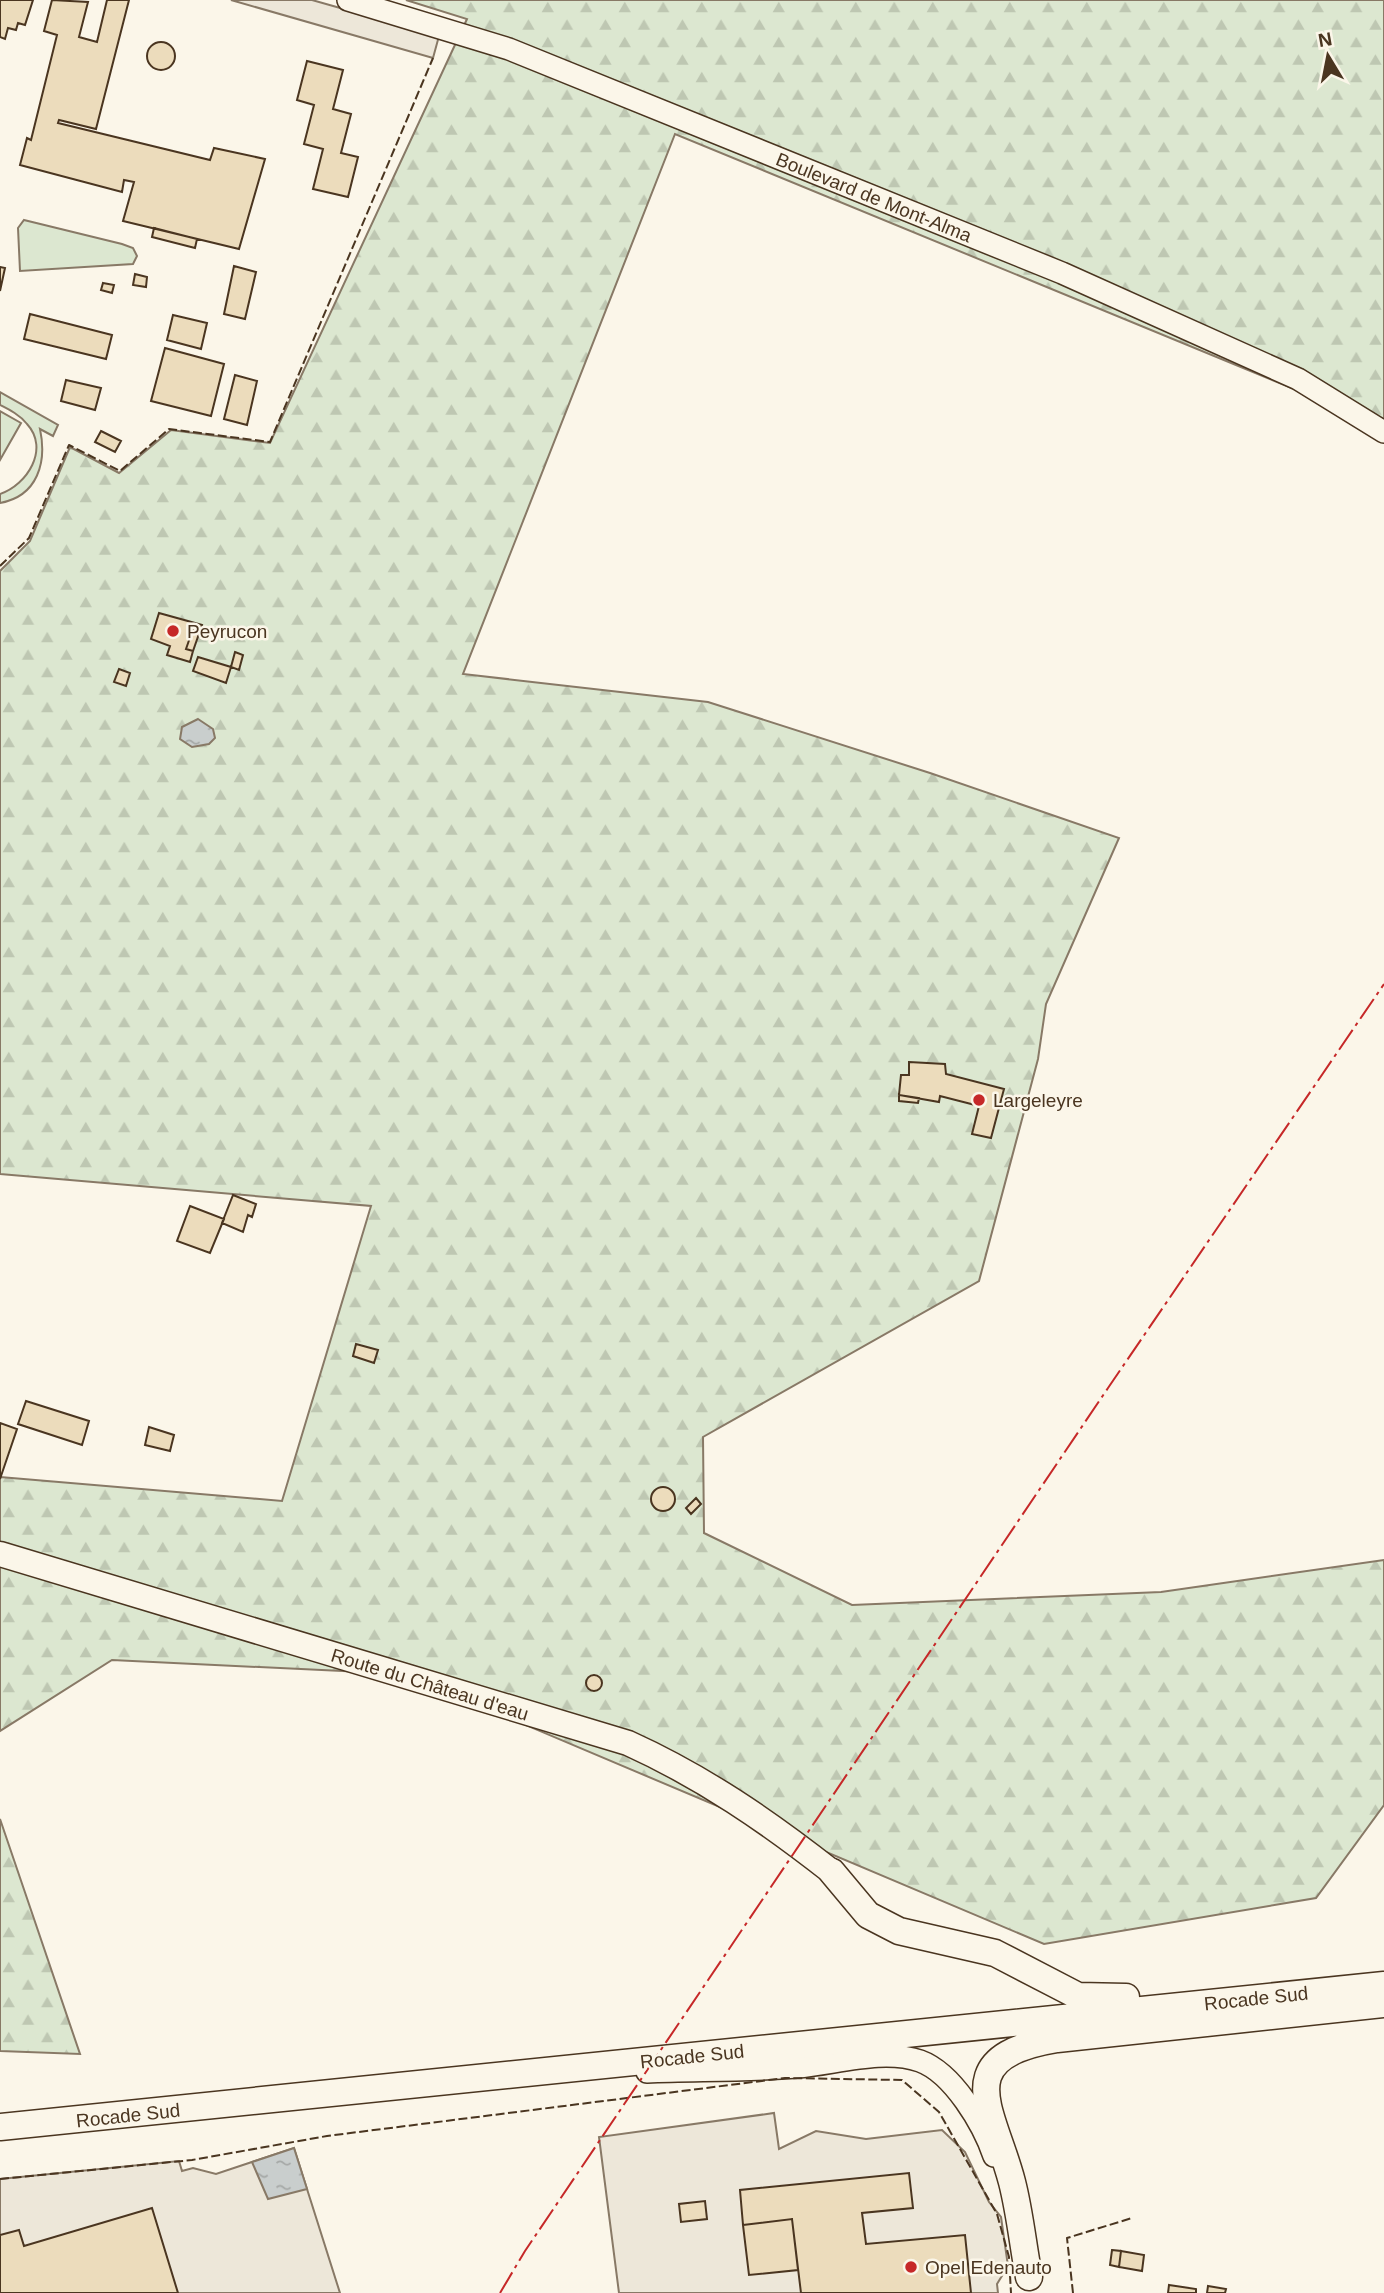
<svg xmlns="http://www.w3.org/2000/svg" width="1384" height="2293" font-family="Helvetica,sans-serif">
	<style>
		.green { fill: #dce7d0; stroke: #887966; stroke-width: 2 }
		.forest { fill: url(#forest-firs); stroke: #887966; stroke-width: 2 }
		.parking { fill: #ede7d9; stroke: #887966; stroke-width: 2 }
		.water { fill: url(#water-ripples); stroke: #887966; stroke-width: 2 }
		.building { fill: #ecdcbc; stroke: #4a3520; stroke-width: 2 }
		.lines { fill: none; stroke-linecap: round; stroke-linejoin: round }
		.tertiary-casing { stroke: #4a3520; stroke-width: 24 }
		.secondary-casing { stroke: #4a3520; stroke-width: 27 }
		.primary-casing { stroke: #4a3520; stroke-width: 29 }
		.tertiary { stroke: #fbf6e9; stroke-width: 21 }
		.secondary { stroke: #fbf6e9; stroke-width: 24 }
		.primary { stroke: #fbf6e9; stroke-width: 26 }
		.fence { stroke: #4a3520; stroke-width: 2; stroke-dasharray: 9 3.5; stroke-linecap: butt }
		.power { stroke: #c62828; stroke-width: 2; stroke-dasharray: 24 5 3.5 5; stroke-linecap: butt }
		.poi-dot { fill: #c62828; stroke: #fbf6e9; stroke-width: 2.5 }
		.labels { text-anchor: middle; stroke-width: 5; stroke-linejoin: round; paint-order: stroke }
		.street-label { font-size: 19px; fill: #4a3520; stroke: #fbf6e9 }
		.poi-label { font-size: 19px; fill: #4a3520; stroke: #fbf6e9; text-anchor: start }
	</style>
	<defs>
		<pattern id="forest-firs" width="22" height="20" patternUnits="userSpaceOnUse" patternTransform="scale(1.75)"><rect width="22" height="20" fill="#dce7d0"/><path d="M5 1l3.5 6h-7zM16 11l3.5 6h-7z" fill="#bec7b2"/></pattern>
		<pattern id="water-ripples" width="26" height="14" patternUnits="userSpaceOnUse" patternTransform="scale(1.75)"><rect width="26" height="14" fill="#c9cecd"/><path d="M2 4q2-2 4 0t4 0M15 11q2-2 4 0t4 0" fill="none" stroke="#a5a8a6"/></pattern>
	</defs>
	<rect width="100%" height="100%" fill="#fbf6e9"/>
	<path class="green" d="M24 220 122 244 133 248 137 256 133 264 20 271 18 228Z
		M0 392 58 425 53 436 40 429C47 462 38 496 0 503V494C27 485 50 449 27 424 20 415 10 410 0 405Z
		M0 411 21 423 0 460Z"/>
	<path class="forest" d="M406 0H1384V426L675 134 463 674 708 702 930 773 1119 838 1046 1004 1038 1059 979 1281 703 1437 704 1533 852 1605 1161 1592 1384 1560V1805L1316 1898 1044 1944 405 1674 112 1660 0 1731V1477L282 1501 371 1206 0 1174V571L30 541 70 447 119 473 171 430 270 443 467 19Z
		M0 1819 80 2054 0 2051Z"/>
	<path class="parking" d="M231 0H312L439 36 433 58Z
		M774 2113 779 2149 816 2131 866 2139 942 2130 965 2152 989 2202 1001 2217 1008 2266 997 2284 998 2293H619L599 2137Z
		M294 2148 340 2293H0V2179L179 2161 182 2171 193 2168 216 2174Z"/>
	<path class="water" d="M198 719 213 729 215 738 209 744 192 747 180 739 182 727Z
		M294 2148 307 2189 268 2199 252 2162Z"/>
	<path class="building" d="M0 0H33L25 25 18 23 16 30 8 28 5 39 0 37Z
		M52 0 88 2 79 37 97 42 107 0H129L96 129 59 120 58 123 210 160 214 148 265 159 239 249 123 221 134 182 124 180 122 192 20 165 27 138 31 140 57 35 44 31Z
		M147 56a14 14 0 1 1 28 0a14 14 0 1 1-28 0Z
		M307 61 343 70 333 109 351 114 341 153 358 157 348 197 313 189 323 149 304 144 314 105 297 100Z
		M154 228 197 239 195 248 152 237Z
		M234 266 256 272 245 319 224 314Z
		M0 267 5 268 0 291Z
		M135 274 147 277 146 287 133 285Z
		M103 283 114 285 112 293 101 290Z
		M30 314 112 335 106 359 24 339Z
		M173 315 207 323 201 349 167 340Z
		M165 348 224 364 211 416 151 401Z
		M235 375 257 381 247 425 224 419Z
		M66 380 101 388 95 410 61 401Z
		M101 431 121 441 115 452 95 442Z
		M159 613 195 623 186 649 193 651 190 662 167 655 170 646 151 639Z
		M195 623 202 625 193 651 186 649Z
		M235 652 243 655 239 670 231 667Z
		M198 657 231 667 226 683 193 671Z
		M119 669 130 673 126 686 114 682Z
		M909 1062 945 1064 946 1074 1004 1089 991 1138 972 1134 979 1106 940 1096 939 1102 899 1095 901 1075H909Z
		M899 1095 919 1098 918 1103 899 1101Z
		M233 1195 256 1204 252 1217 248 1215 243 1232 222 1223Z
		M190 1206 224 1219 210 1253 177 1241Z
		M356 1344 378 1350 374 1363 353 1356Z
		M26 1401 89 1421 82 1445 18 1424Z
		M0 1423 17 1429 0 1479Z
		M149 1427 174 1435 170 1451 145 1445Z
		M651 1499a12 12 0 1 1 24 0a12 12 0 1 1-24 0Z
		M696 1498 701 1504 691 1514 686 1508Z
		M586 1683a8 8 0 1 1 16 0a8 8 0 1 1-16 0Z
		M909 2173 913 2208 862 2213 866 2244 965 2235 971 2293H801L792 2219 743 2225 740 2190Z
		M705 2201 707 2219 681 2222 679 2204Z
		M152 2208 178 2293H0V2235L19 2230 24 2246Z
		M792 2219 798 2270 749 2275 743 2225Z
		M1112 2250 1121 2251 1119 2267 1110 2265Z
		M1121 2251 1144 2255 1142 2271 1119 2267Z
		M1169 2285 1196 2289V2293H1168Z
		M1208 2286 1226 2289 1225 2293H1207Z"/>
	<g class="lines">
		<defs>
			<path id="tertiary" d="M348 0 509 49 1062 273 1298 379 1384 432
				M647 2072C697 2070 747 2071 797 2067 835 2064 883 2048 920 2061 953 2073 983 2124 994 2156"/>
			<path id="secondary" d="M0 1554 628 1743C703 1777 767 1821 832 1872"/>
			<path id="primary" d="M832 1872 868 1915 899 1931 995 1953 1078 1996 1126 1997
				M0 2127 1384 1985
				M1029 2277C1023 2246 1020 2213 1012 2182 993 2109 947 2057 1057 2039L1384 2004"/>
		</defs>
		<use href="#tertiary" class="tertiary-casing"/>
		<use href="#secondary" class="secondary-casing"/>
		<use href="#primary" class="primary-casing"/>
		<use href="#tertiary" class="tertiary"/>
		<use href="#secondary" class="secondary"/>
		<use href="#primary" class="primary"/>
		<path class="fence" d="M0 566 29 538 69 445 120 471 169 429 270 442 433 58
			M0 2179 192 2160 327 2136 785 2078 902 2080 939 2112 997 2214 1009 2257 1011 2293
			M1073 2293 1067 2238 1132 2218"/>
		<path class="power" d="M500 2293 525 2251 1108 1388 1384 984"/>
	</g>
	<g class="poi-dot">
		<circle cx="173" cy="631" r="7"/>
		<circle cx="979" cy="1100" r="7"/>
		<circle cx="911" cy="2267" r="7"/>
	</g>
	<g class="labels">
		<g class="street-label">
			<text transform="translate(874 197) rotate(22)" y="7">Boulevard de Mont-Alma</text>
			<text transform="translate(430 1684) rotate(17)" y="7">Route du Château d'eau</text>
			<text transform="translate(1256 1998) rotate(-6)" y="7">Rocade Sud</text>
			<text transform="translate(692 2056) rotate(-6)" y="7">Rocade Sud</text>
			<text transform="translate(128 2115) rotate(-6)" y="7">Rocade Sud</text>
		</g>
		<g class="poi-label">
			<text x="187" y="638">Peyrucon</text>
			<text x="993" y="1107">Largeleyre</text>
			<text x="925" y="2274">Opel Edenauto</text>
		</g>
	</g>
	<g transform="translate(1328 56) rotate(350)" stroke="#fbf6e9" stroke-width="5" paint-order="stroke">
	<path d="M0-5L12 26L0 18L-12 26Z" fill="#4a3520"/>
	<text y="-10" font-size="19" font-weight="bold" text-anchor="middle" fill="#4a3520">N</text>
	</g>
</svg>
